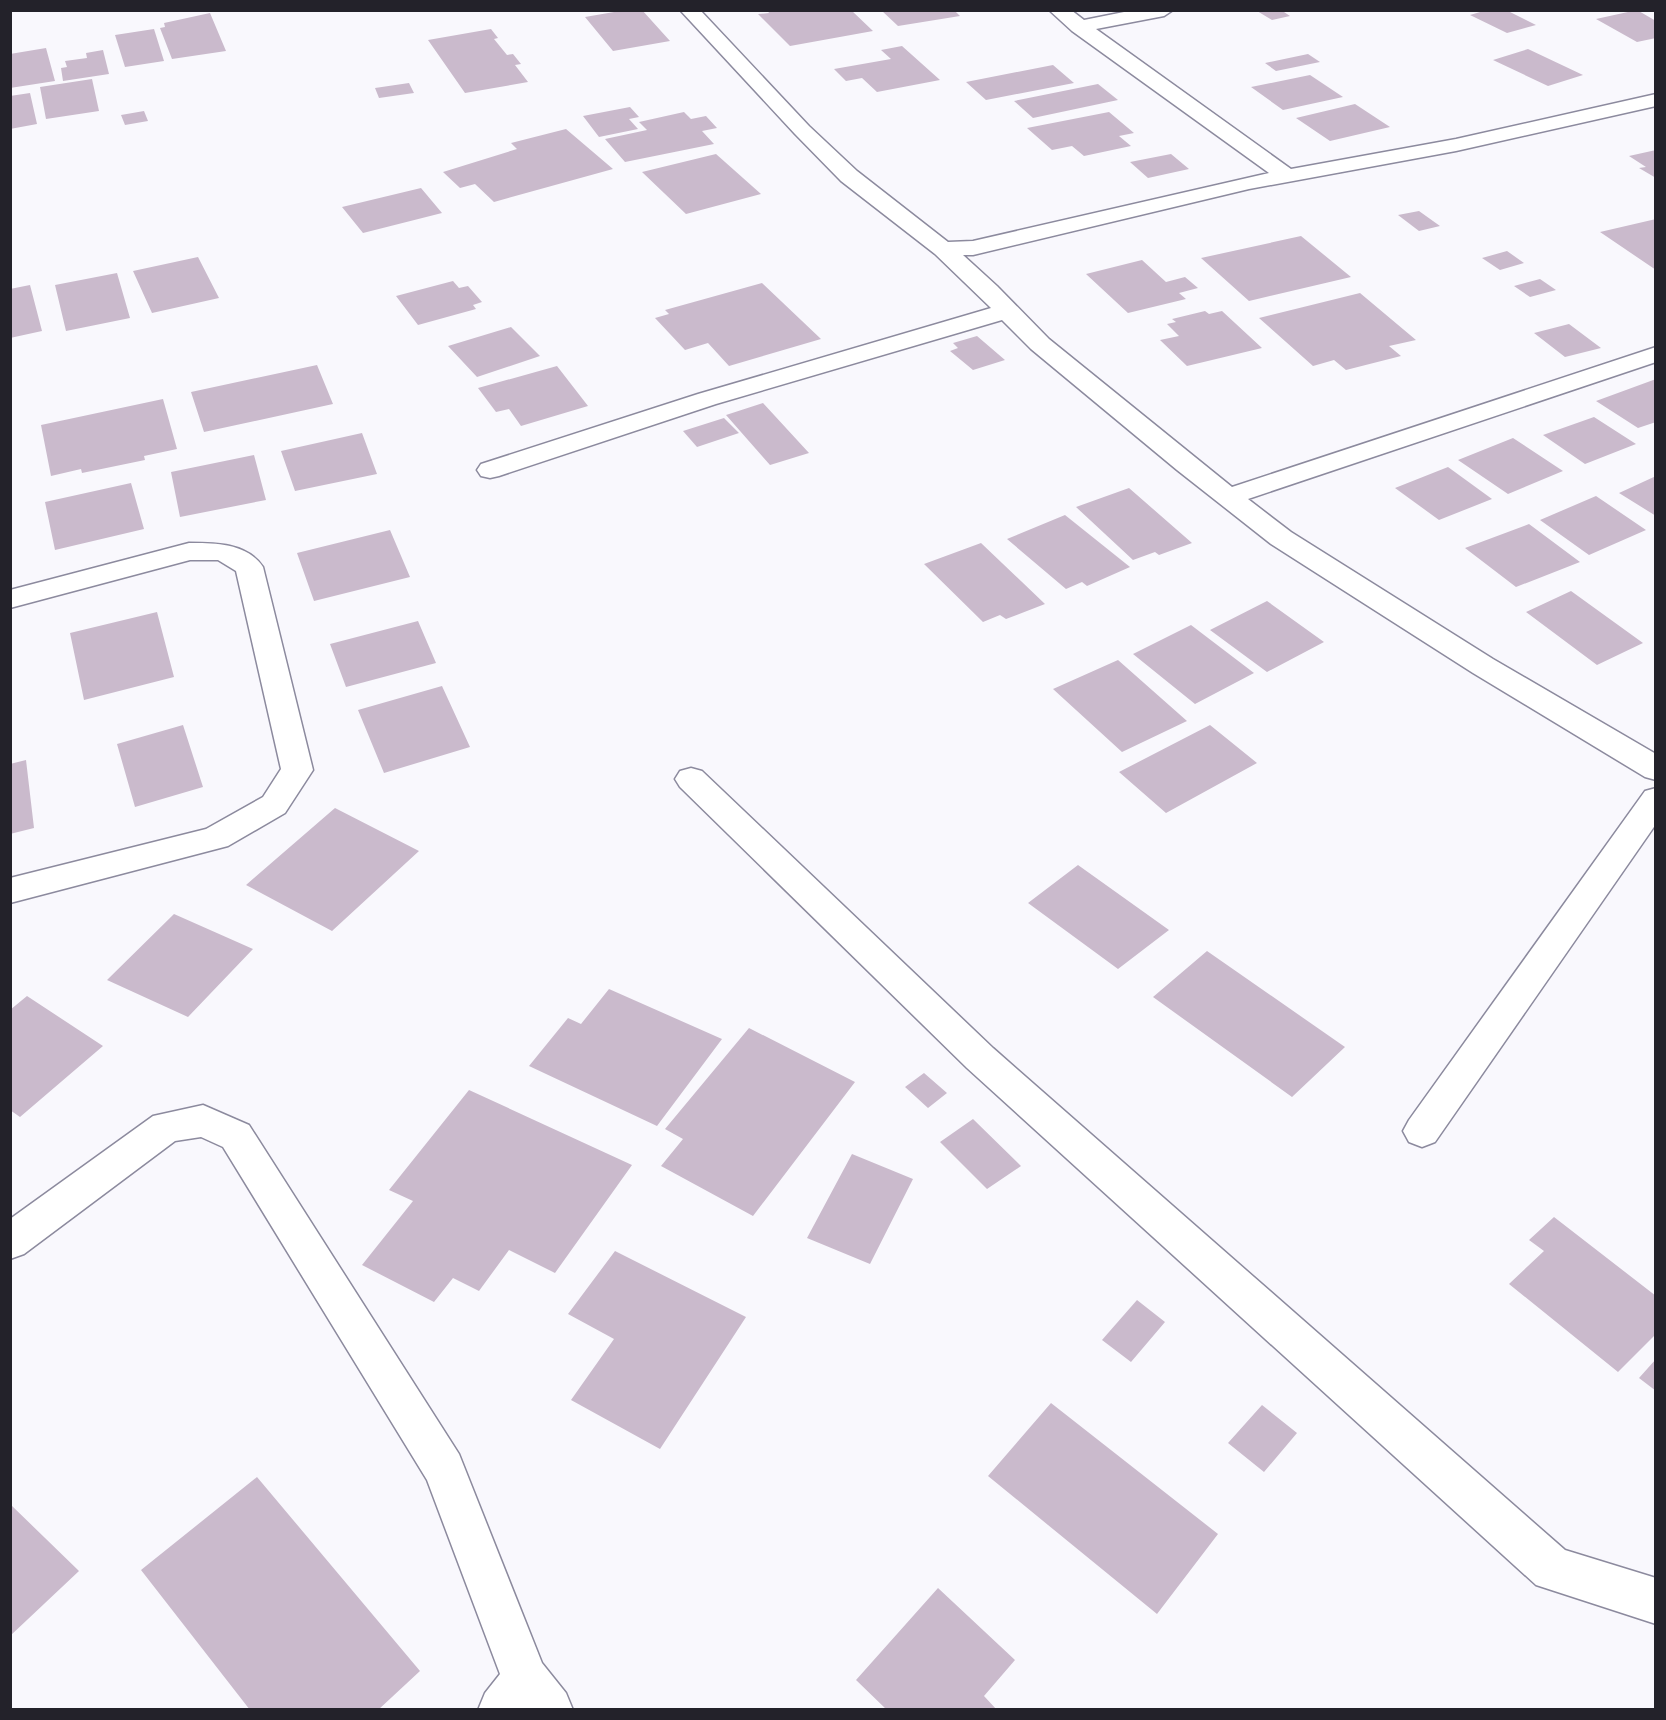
<svg xmlns="http://www.w3.org/2000/svg" width="1666" height="1720" font-family="Ubuntu,sans-serif">
	<style>
		.building { fill: #cabacc }
		.lines { fill: none; stroke-linecap: round; stroke-linejoin: round }
		.minor-casing { stroke: #8c8a9e; stroke-width: 3 }
		.minor { fill: #fff; fill-rule: evenodd }
	</style>
	<rect width="100%" height="100%" fill="#f9f8fd"/>
	<path class="building" d="M613 10H642L670 41 613 51 585 17 614 12Z
		M767 10H851L873 31 790 46 758 14 769 13Z
		M881 10H954L960 16 898 26Z
		M1261 10H1281L1290 16 1272 20 1257 11Z
		M1487 10H1506L1536 25 1507 33 1470 15Z
		M1637 10 1656 21V38L1637 42 1596 19Z
		M210 13 226 51 172 59 160 28 165 27 164 23Z
		M154 29 164 61 125 67 115 35Z
		M491 29 498 38 494 39 507 55 513 54 521 64 515 65 528 82 465 93 428 40Z
		M902 46 940 80 877 92 862 78 846 81 834 69 891 59 881 50Z
		M46 48 55 81 10 88V54Z
		M1528 49 1583 75 1548 86 1493 60Z
		M103 50 109 74 63 81 61 68 67 67 65 61 87 58 86 53Z
		M1308 54 1320 62 1276 71 1265 63Z
		M1053 65 1074 83 986 100 966 82Z
		M1310 75 1343 97 1283 110 1251 87Z
		M92 79 99 111 46 119 40 87Z
		M409 83 414 93 379 98 375 88Z
		M1098 84 1118 100 1033 118 1014 101Z
		M30 93 37 124 10 129V96Z
		M1355 104 1390 127 1330 141 1296 118Z
		M630 107 639 117 629 119 638 129 599 137 583 116Z
		M144 111 148 121 125 125 121 115Z
		M684 112 691 119 706 116 717 128 702 131 714 144 625 162 605 139 647 130 639 122Z
		M1109 112 1134 133 1119 136 1131 146 1084 156 1072 146 1052 150 1027 128Z
		M566 129 613 169 494 202 475 184 460 188 443 172 517 149 511 143Z
		M1656 150V178L1639 168 1646 167 1629 156Z
		M716 154 761 194 686 214 642 172Z
		M1171 154 1189 169 1148 178 1130 162Z
		M421 188 442 213 363 233 342 207Z
		M1419 211 1440 226 1419 231 1398 215Z
		M1656 219V270L1600 232Z
		M1301 236 1351 277 1249 301 1201 258Z
		M1507 251 1524 263 1500 270 1482 258Z
		M198 257 219 298 152 313 133 271Z
		M1142 260 1166 282 1185 277 1198 288 1179 293 1186 299 1128 313 1086 274Z
		M117 273 130 318 66 331 55 285Z
		M1540 279 1556 290 1530 297 1514 286Z
		M453 281 459 288 468 286 482 302 473 305 476 309 418 325 396 296Z
		M762 283 821 339 729 366 708 343 685 350 655 318 669 314 665 310Z
		M30 285 42 331 10 338V289Z
		M1360 293 1416 340 1389 346 1401 356 1346 370 1334 360 1313 366 1259 318Z
		M1205 311 1209 314 1222 311 1262 348 1187 366 1160 340 1179 336 1167 324 1176 322 1172 319Z
		M1569 324 1601 348 1565 357 1534 333Z
		M511 327 540 356 477 377 448 346Z
		M977 336 1005 360 973 370 950 351 958 348 953 343Z
		M317 365 333 404 204 432 191 392Z
		M557 366 588 406 521 426 509 409 496 412 478 388Z
		M1656 379V422L1638 428 1596 401Z
		M163 399 177 449 144 456 145 460 82 473 81 469 51 476 41 425Z
		M763 403 809 453 770 465 726 415Z
		M1594 417 1636 444 1585 464 1543 435Z
		M724 418 739 433 697 447 683 431Z
		M362 433 377 474 295 491 281 451Z
		M1513 438 1563 471 1508 494 1458 460Z
		M254 455 266 500 180 517 171 472Z
		M1448 467 1492 499 1439 520 1395 488Z
		M1656 476V516L1619 493Z
		M131 483 144 529 55 550 45 502Z
		M1129 488 1192 543 1159 555 1155 552 1133 560 1076 507Z
		M1596 496 1646 530 1589 555 1540 520Z
		M1065 515 1130 567 1087 586 1082 582 1066 589 1007 539Z
		M1529 524 1580 562 1516 587 1465 548Z
		M390 530 410 577 314 601 297 553Z
		M981 543 1045 604 1006 619 1000 615 983 622 924 564Z
		M1571 591 1643 643 1597 665 1526 612Z
		M1267 601 1324 642 1267 672 1210 630Z
		M157 612 174 677 84 700 70 633Z
		M418 621 436 663 346 687 330 644Z
		M1191 625 1254 673 1195 704 1133 654Z
		M1118 660 1187 721 1122 752 1053 689Z
		M442 686 470 747 384 773 358 710Z
		M183 725 203 787 135 807 117 744Z
		M1210 725 1257 763 1166 813 1119 772Z
		M26 760 34 828 10 834V764Z
		M335 808 419 851 332 931 246 885Z
		M1078 865 1169 930 1118 969 1028 903Z
		M174 914 253 949 188 1017 107 980Z
		M1207 951 1345 1047 1292 1097 1153 997Z
		M609 989 722 1039 657 1126 529 1066 568 1018 581 1024Z
		M27 996 103 1046 20 1117 10 1110V1010Z
		M749 1028 855 1082 753 1216 661 1166 683 1139 665 1129Z
		M924 1073 947 1093 928 1108 905 1087Z
		M469 1090 632 1165 555 1273 509 1250 479 1291 453 1278 434 1302 362 1265 413 1201 389 1190Z
		M973 1119 1021 1166 987 1189 940 1142Z
		M852 1154 913 1179 870 1264 807 1238Z
		M1554 1217 1656 1296V1334L1618 1372 1509 1284 1544 1251 1529 1240Z
		M615 1251 746 1317 660 1449 571 1400 614 1339 568 1314Z
		M1137 1300 1165 1322 1131 1362 1102 1340Z
		M1656 1359V1391L1639 1378Z
		M1051 1403 1218 1534 1157 1614 988 1476Z
		M1262 1405 1297 1433 1264 1472 1228 1443Z
		M257 1477 420 1671 378 1710H250L141 1570Z
		M10 1504 79 1571 10 1636Z
		M938 1588 1015 1660 984 1696 997 1710H887L856 1680Z"/>
	<g class="lines">
		<defs>
			<path id="minor" d="M680 10H700L809 126 857 171 948 242 973 241 1269 173 1072 31 1049 10H1071L1084 20 1134 10H1173L1164 16 1096 29 1291 169 1456 139 1656 94V106L1456 151 1249 189 973 255H963L997 286 1049 339 1232 487 1656 347V362L1248 499 1291 532 1493 659 1656 754V780L1645 777 1473 673 1271 544 1177 470 1031 349 1002 320 716 404 499 476 490 478 481 476 477 470 481 464 698 394 991 308 935 254 841 181 795 134Z
				M189 543C215 543 247 543 263 567L313 770 285 813 228 846 10 903V878L206 829 263 797 281 769 236 571 218 560H190L10 608V590Z
				M691 768 702 771 993 1048 1565 1550 1656 1578V1624L1536 1585 967 1068 680 787 675 779 680 771Z
				M1656 788V824L1435 1142 1422 1147 1409 1142 1403 1131 1409 1120 1645 791Z
				M203 1105 249 1125 459 1454 542 1663 566 1693 573 1710H478L485 1693 500 1674 427 1480 223 1147 201 1137 175 1141 24 1254 10 1259V1219L153 1116Z"/>
		</defs>
		<use href="#minor" class="minor-casing"/>
		<use href="#minor" class="minor"/>
	</g>
	<rect width="1666" height="1720" fill="none" stroke="#23222a" stroke-width="24"/>
</svg>
